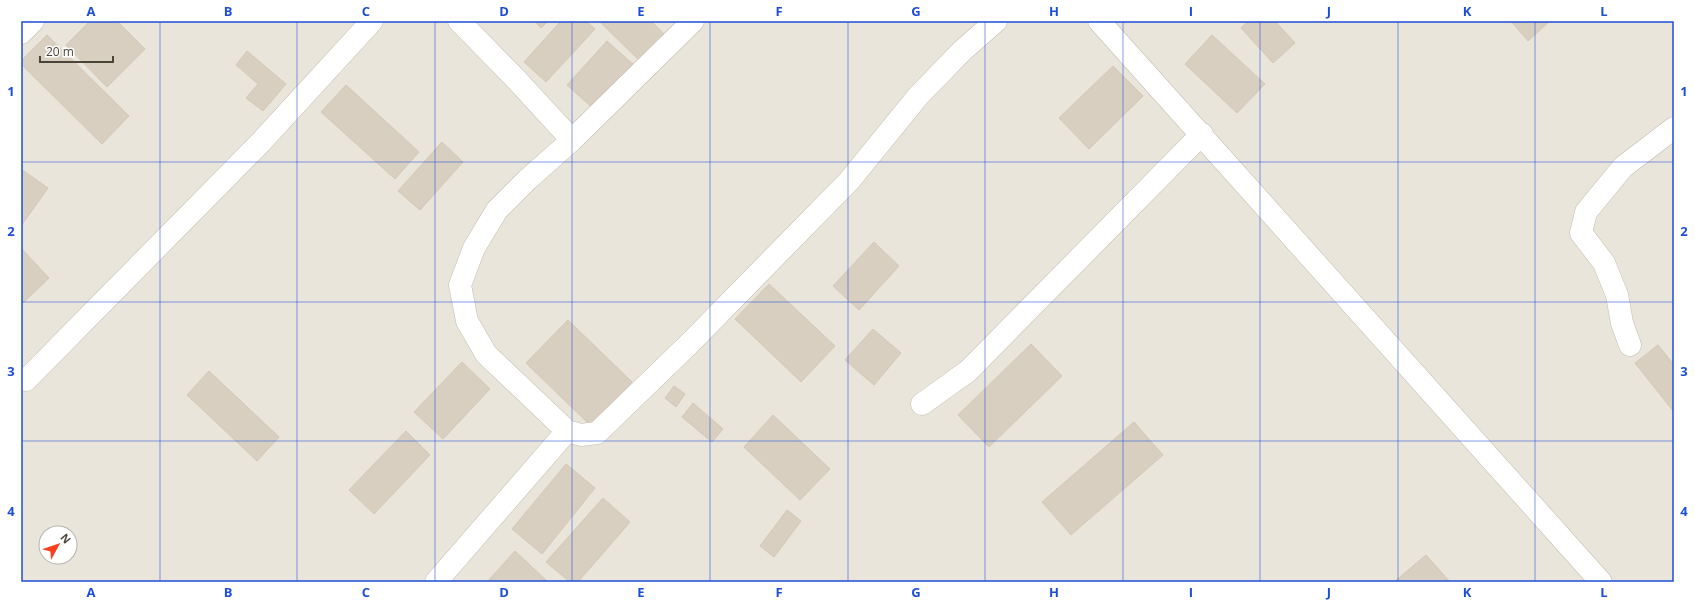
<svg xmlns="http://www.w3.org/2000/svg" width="1695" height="603" font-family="'Open Sans',sans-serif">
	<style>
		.residential { fill: #eae5da; fill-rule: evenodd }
		.building { fill: #d8cfc1; stroke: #d3c7b4 }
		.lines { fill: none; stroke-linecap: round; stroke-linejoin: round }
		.minor-casing { stroke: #c2bbae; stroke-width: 23 }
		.minor { stroke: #fff; stroke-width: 22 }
		.grid { fill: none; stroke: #1d4ed8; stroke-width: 1; stroke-opacity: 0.55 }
		.neatline { fill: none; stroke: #1d4ed8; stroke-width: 1.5 }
		.grid-label { font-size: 13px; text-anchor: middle; font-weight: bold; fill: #1d4ed8 }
	</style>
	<rect width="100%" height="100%" fill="#f6f3ec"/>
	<path class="residential" d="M21 21H1674V582H21ZM46 533H70V557H46Z"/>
	<path class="building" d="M90 21H117L145 49 107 87 66 45Z
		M534 21H548L541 28Z
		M561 21H586L595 29 546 82 524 62Z
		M599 21H651L666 36 641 62Z
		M1248 21H1275L1295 43 1273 63 1241 28Z
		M1511 21H1550L1528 41Z
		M47 35 129 116 102 144 21 64V61Z
		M1212 35 1265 84 1237 113 1185 64Z
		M607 41 635 66 595 110 567 85Z
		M247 51 286 84 263 111 246 98 258 84 236 65Z
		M1113 66 1143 96 1089 149 1059 118Z
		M346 85 419 152 395 179 321 112Z
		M442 142 463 162 420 210 398 191Z
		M21 169 48 188 21 226Z
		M874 242 899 266 859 310 833 286Z
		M21 248 49 278 23 303 21 300Z
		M769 284 835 346 801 382 735 319Z
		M568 320 632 382 590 425 526 363Z
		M873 329 901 353 874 385 845 360Z
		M1031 344 1062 376 989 447 958 415Z
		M1658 345 1674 365V412L1635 363Z
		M462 362 490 389 443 439 414 412Z
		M209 371 279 437 257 461 187 395Z
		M674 386 685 394 676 407 665 398Z
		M693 403 723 429 712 442 682 417Z
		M773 415 830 469 800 500 744 447Z
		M1134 422 1163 455 1071 535 1042 502Z
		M406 431 430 455 374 514 349 490Z
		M566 464 595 488 542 554 512 529Z
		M603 498 630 522 578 582H570L546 562Z
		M787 510 801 521 774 557 760 546Z
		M515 551 548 582H487Z
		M1426 555 1450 582H1394Z"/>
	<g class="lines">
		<defs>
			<path id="minor" d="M459 21 514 77 572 140 693 21
				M1099 21 1601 582
				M21 33 33 21
				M572 140 527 180 497 210 474 248 460 285 467 321 486 354 567 431 581 435 597 433 689 344 849 181 919 95 963 50 996 21
				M1630 345 1622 323 1617 295 1604 263 1581 233 1586 212 1623 167 1674 128
				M26 380 261 142 372 21
				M922 404 968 371 1202 134
				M436 582 567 431"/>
		</defs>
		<use href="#minor" class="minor-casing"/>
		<use href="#minor" class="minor"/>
	</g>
	<path class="grid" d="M160 21V582M297 21V582M435 21V582M572 21V582M710 21V582M848 21V582M985 21V582M1123 21V582M1260 21V582M1398 21V582M1535 21V582M21 162H1674M21 302H1674M21 441H1674"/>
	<rect width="1695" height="603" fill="none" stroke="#ffffff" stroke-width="44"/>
	<g transform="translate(58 545) rotate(50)"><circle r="19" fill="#ffffff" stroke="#b7b4b0"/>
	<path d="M0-3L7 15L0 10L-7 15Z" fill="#fc3f1d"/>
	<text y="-6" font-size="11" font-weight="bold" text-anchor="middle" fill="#4b4439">N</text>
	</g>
	<path d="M40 56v6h73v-6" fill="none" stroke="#4b4439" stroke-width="2"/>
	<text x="46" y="56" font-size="12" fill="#4b4439" stroke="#ffffff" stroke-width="3" paint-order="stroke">20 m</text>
	<rect x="22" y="22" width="1651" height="559" class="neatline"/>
	<g class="grid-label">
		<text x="91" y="16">A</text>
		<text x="228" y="16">B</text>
		<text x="366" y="16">C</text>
		<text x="504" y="16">D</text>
		<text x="641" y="16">E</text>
		<text x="779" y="16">F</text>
		<text x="916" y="16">G</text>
		<text x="1054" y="16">H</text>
		<text x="1191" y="16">I</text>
		<text x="1329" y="16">J</text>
		<text x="1467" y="16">K</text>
		<text x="1604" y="16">L</text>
		<text x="11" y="96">1</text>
		<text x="1684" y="96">1</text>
		<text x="11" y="236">2</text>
		<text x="1684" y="236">2</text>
		<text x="11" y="376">3</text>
		<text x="1684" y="376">3</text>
		<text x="11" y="516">4</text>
		<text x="1684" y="516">4</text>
		<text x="91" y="597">A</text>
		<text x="228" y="597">B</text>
		<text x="366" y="597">C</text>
		<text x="504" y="597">D</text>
		<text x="641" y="597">E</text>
		<text x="779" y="597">F</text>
		<text x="916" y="597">G</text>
		<text x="1054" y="597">H</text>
		<text x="1191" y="597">I</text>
		<text x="1329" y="597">J</text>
		<text x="1467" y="597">K</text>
		<text x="1604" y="597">L</text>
	</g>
</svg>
